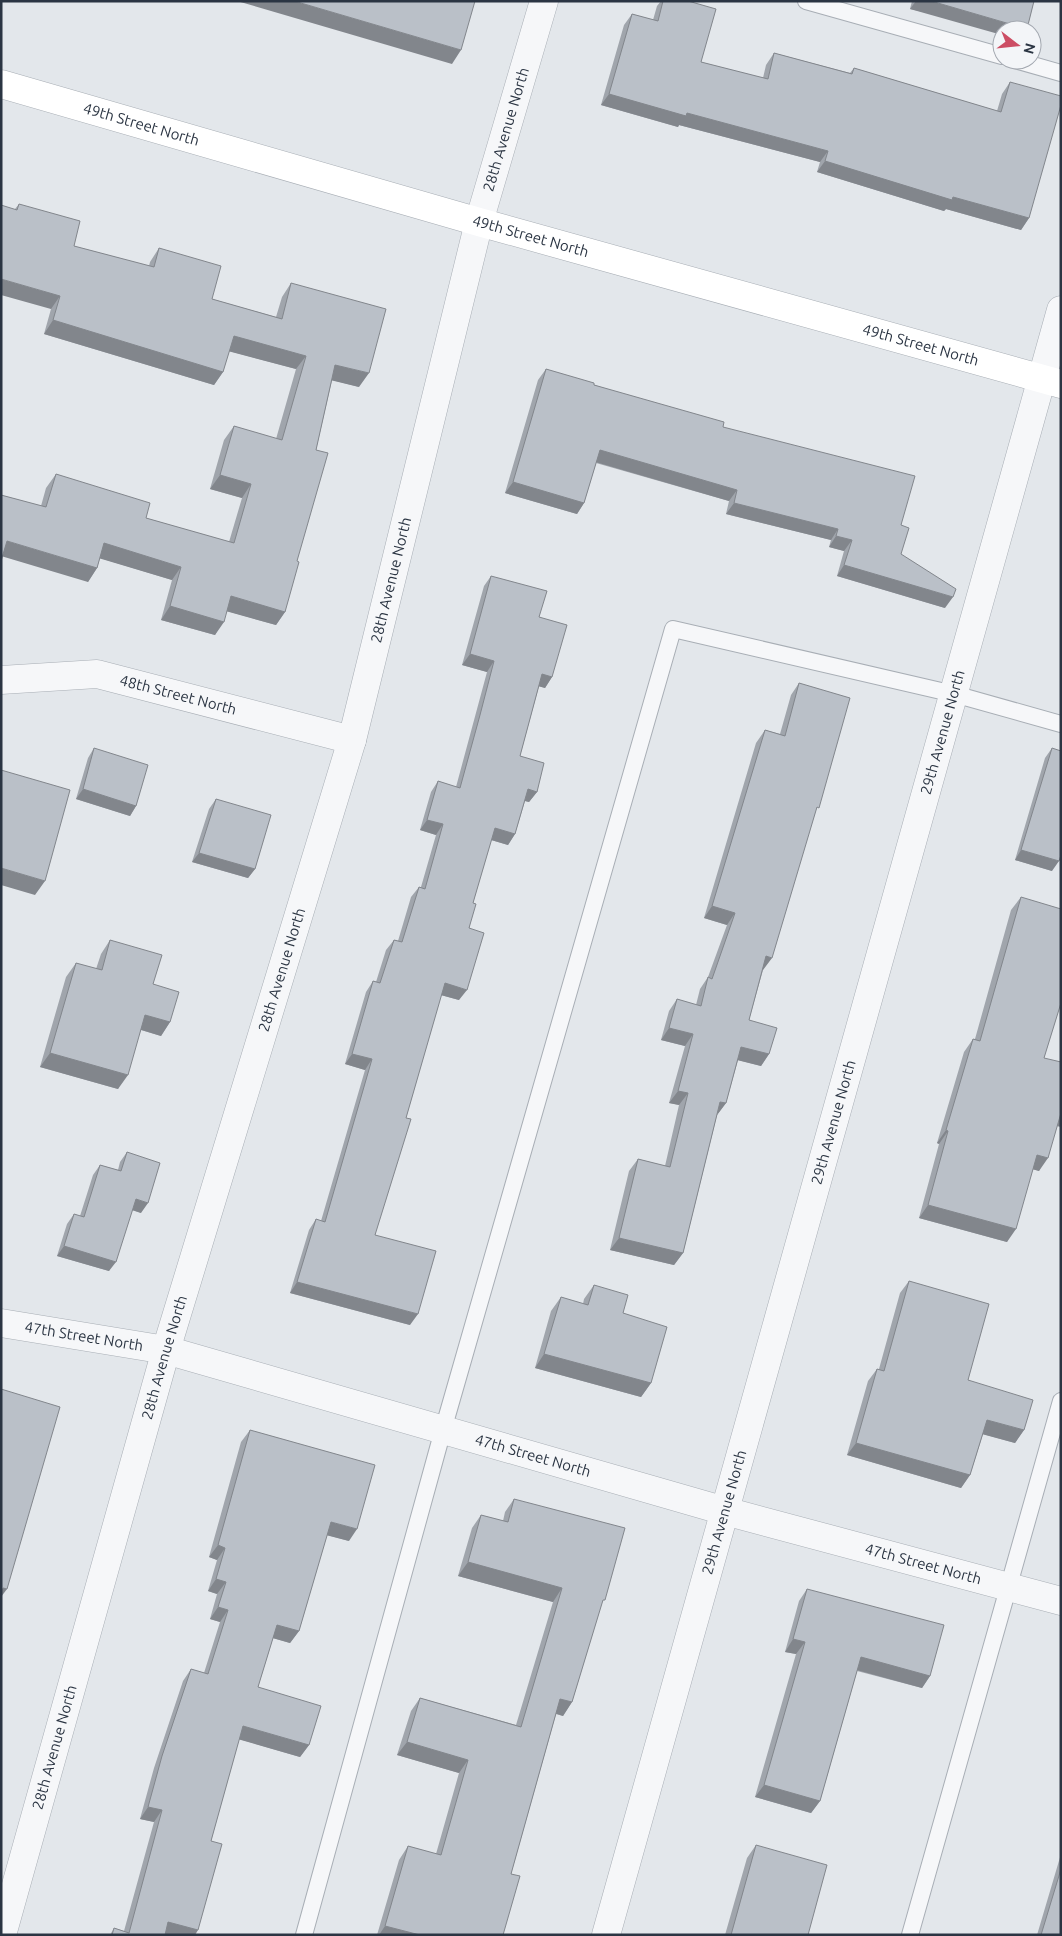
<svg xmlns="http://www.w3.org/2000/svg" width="1062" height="1936" font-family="Ubuntu,sans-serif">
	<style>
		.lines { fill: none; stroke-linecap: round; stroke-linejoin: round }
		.service-casing { stroke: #a8aeb5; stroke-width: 18 }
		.minor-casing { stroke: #a8aeb5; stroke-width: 29 }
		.secondary-casing { stroke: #a8aeb5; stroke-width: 29 }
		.service { stroke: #f6f7f9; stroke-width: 16 }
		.minor { stroke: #f6f7f9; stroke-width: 28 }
		.secondary { stroke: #fff; stroke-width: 28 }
		.wall { fill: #a0a5ac }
		.shaded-wall { fill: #82868c }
		.building { fill: #bac0c8; stroke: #82868c }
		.labels { text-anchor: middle; stroke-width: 4.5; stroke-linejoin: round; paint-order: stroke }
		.street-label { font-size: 15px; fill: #2b3543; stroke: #f3f5f8 }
	</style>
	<rect width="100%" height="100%" fill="#e3e7eb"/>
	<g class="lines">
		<defs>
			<path id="service" d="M806 1 1002 56
				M1015 60 1061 73
				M304 1935 443 1430 673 629 954 694 1061 724
				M910 1935 1061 1401"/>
			<g id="minor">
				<path id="s1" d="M1 680 97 674 352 740"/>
				<path id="s2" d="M1 1323 166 1350 725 1511 1061 1601"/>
				<path id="s3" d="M2 1935 166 1350 352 740 479 222 544 1"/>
				<path id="s4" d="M606 1935 1061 310"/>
			</g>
			<g id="secondary">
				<path id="s5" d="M1 84 479 222 1061 384"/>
			</g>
		</defs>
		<use href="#service" class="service-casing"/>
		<use href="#minor" class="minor-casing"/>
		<use href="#secondary" class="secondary-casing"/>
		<use href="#service" class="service"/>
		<use href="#minor" class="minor"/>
		<use href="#secondary" class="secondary"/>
	</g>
	<path class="wall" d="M661 1H688L701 62 763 78 766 65 774 53 850 73 854 68 997 111 1002 94 1010 82 1029 218 1021 230 946 209 944 211 817 172 820 162 679 125 678 127 601 105 624 25 632 14 653 20 657 6Z
		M912 1H1034L1026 30H1002L910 9Z
		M19 204 74 246 149 266 150 262 159 248 212 299 276 317 282 297 291 283 359 387 332 380 316 450 297 561 285 612 276 625 227 611 215 635 161 620 172 580 100 558 97 568 88 582 1 495 41 506 46 488 56 474 146 518 229 542 242 498 210 489 224 440 234 426 276 439 296 369 229 351 223 372 214 385 44 334 51 309 15 209Z
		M546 369 723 427 901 525V554L945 608 837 576 844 551 829 547 831 540 726 514 729 501 596 463 584 503 577 514 505 493 538 380Z
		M491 576 539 617 552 677 545 688 539 686 520 756 537 792 529 802 525 801 515 834 508 845 491 840 473 903 459 1000 441 995 406 1118 375 1235 410 1325 290 1293 309 1230 316 1219 321 1221 365 1070 345 1064 366 992 373 981 376 982 386 950 394 940 398 941 411 897 419 887H421L436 835 420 830 431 792 438 781 456 787 487 672 462 665 484 586Z
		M799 683 815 813 763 970 749 1020 769 1054 761 1066 738 1060 726 1103 717 1115 683 1253 674 1265 610 1250 629 1171 638 1159 665 1166 679 1105 669 1103 685 1046 661 1040 669 1011 677 999 696 1005 700 989 708 977 727 925 704 918 756 743 765 730 780 734 791 695Z
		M94 748 136 806 130 816 76 799 88 758Z
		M1052 748V871L1015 860 1045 758Z
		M216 799 255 869 248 878 192 862 209 809Z
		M1021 897 1059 1008 1044 1058 1057 1126 1039 1171 1033 1169 1007 1242 919 1218 939 1144 937 1143 964 1052 973 1039H975L1011 910Z
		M110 940 153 984 170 1022 161 1036 141 1030 118 1089 40 1067 66 977 76 963 96 969 101 954Z
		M127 1152 141 1213 132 1210 109 1271 57 1256 67 1224 74 1214 80 1216 93 1175 100 1165 118 1170 120 1162Z
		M909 1281 968 1380 1024 1430 1015 1443 983 1434 970 1475 961 1488 847 1455 868 1381 877 1369H879L900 1293Z
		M594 1285 623 1313 651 1383 641 1397 535 1368 551 1311 561 1297 583 1304 584 1299Z
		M250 1430 349 1541 327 1535 299 1631 290 1643 273 1638 258 1687 309 1745 300 1757 239 1739 211 1841 195 1935H110L114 1928 124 1931 154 1822 140 1819 154 1768 183 1681 191 1669 204 1673 220 1622 210 1619 217 1594 208 1591 217 1560 209 1557 241 1442Z
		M514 1499 601 1605 572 1702 563 1716 556 1714 511 1874 503 1935H377L399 1860 408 1846 436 1854 459 1773 397 1755 411 1711 420 1698 516 1725 553 1602 458 1576 472 1528 481 1515 503 1521 505 1512Z
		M807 1589 930 1676 922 1688 857 1671 820 1801 811 1813 755 1797 796 1654 785 1652 799 1601Z
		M756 1845 808 1935H725L747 1858Z
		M1061 1854V1935H1037Z"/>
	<path class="shaded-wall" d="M237 1H294L461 50 452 64Z
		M916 1H931L1027 29 1026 30H1002V35L910 9Z
		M609 94 687 113 828 151 820 162 679 125 678 127 601 105Z
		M825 161 953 197 1029 218 1021 230 946 209 944 211 817 172Z
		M1 279 60 296 51 309 1 295Z
		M53 320 223 372 214 385 44 334Z
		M234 336 306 356 296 369 224 350Z
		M335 365 369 373 359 387 326 379Z
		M600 450 737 490 729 501 592 461Z
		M220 475 251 484 242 498 210 489Z
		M513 482 584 503 577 514 505 493Z
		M734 503 838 529 831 540 726 514Z
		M836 536 852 540 844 551 829 547Z
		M7 541 97 568 88 582 1 556Z
		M104 543 181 567 172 580 95 557Z
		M844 565 953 597 945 608 837 576Z
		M231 596 285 612 276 625 222 610Z
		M170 606 224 622 215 635 161 620Z
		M470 654 494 661 487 672 462 665Z
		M542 674 552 677 545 688 534 685Z
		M83 789 136 806 130 816 76 799Z
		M528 789 537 792 529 802 521 800Z
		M427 820 443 824 436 835 420 830Z
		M495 828 515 834 508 845 488 839Z
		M1021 850 1059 861 1052 871 1015 860Z
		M199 853 255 869 248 878 192 862Z
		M1 868 45 881 35 895 1 885Z
		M712 906 735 913 727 925 704 918Z
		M766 956 772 958 763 970 758 968Z
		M445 983 467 990 459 1000 437 994Z
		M145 1015 170 1022 161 1036 135 1028Z
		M669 1028 693 1034 685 1046 661 1040Z
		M741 1047 769 1054 761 1066 733 1059Z
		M50 1053 128 1075 118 1089 40 1067Z
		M352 1054 372 1059 365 1070 345 1064Z
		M678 1091 688 1093 679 1105 669 1103Z
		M720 1102 726 1103 717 1115Z
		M1061 1112V1127L1052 1125Z
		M946 1130 948 1131 939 1144 937 1143Z
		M1037 1155 1048 1158 1039 1171 1028 1168Z
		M136 1199 148 1203 141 1213 129 1209Z
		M928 1205 1016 1229 1007 1242 919 1218Z
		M619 1238 683 1253 674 1265 610 1250Z
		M64 1246 116 1262 109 1271 57 1256Z
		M297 1282 418 1314 410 1325 290 1293Z
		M544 1354 651 1383 641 1397 535 1368Z
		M987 1420 1024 1430 1015 1443 978 1433Z
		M856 1443 970 1475 961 1488 847 1455Z
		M331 1522 357 1529 349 1541 322 1534Z
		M218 1545 225 1548 217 1560 209 1557Z
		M468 1562 562 1588 553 1602 458 1576Z
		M216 1579 226 1582 217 1594 208 1591Z
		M3 1588 7 1589 1 1597V1590Z
		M218 1607 228 1610 220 1622 210 1619Z
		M277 1625 299 1631 290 1643 269 1637Z
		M793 1639 805 1642 796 1654 785 1652Z
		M861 1657 930 1676 922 1688 853 1669Z
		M560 1699 572 1702 563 1716 551 1712Z
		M243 1726 309 1745 300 1757 234 1738Z
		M407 1742 468 1760 459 1773 397 1755Z
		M764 1785 820 1801 811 1813 755 1797Z
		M148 1807 162 1810 154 1822 140 1819Z
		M168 1922 198 1930 195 1935H162Z
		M385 1926 420 1935H379Z"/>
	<path class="building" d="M294 1H475L461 50Z
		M663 1H688L716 9 701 62 768 79 774 53 852 74 854 68 1001 112 1010 82 1061 96V105L1029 218 953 197 952 200 825 161 828 151 687 113 686 116 609 94 632 14 658 21Z
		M931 1H1034L1027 29Z
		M19 204 80 221 74 246 154 267 159 248 221 266 212 299 282 319 291 283 386 309 369 373 335 365 316 450 328 453 297 561 299 562 285 612 231 596 224 622 170 606 181 567 104 543 97 568 7 541 1 561V495L46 507 56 474 150 503 146 518 234 543 251 484 220 475 234 426 282 440 306 356 234 336 223 372 53 320 60 296 1 279V205L17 210Z
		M546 369 594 383V385L724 422 723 427 915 476 901 525 909 528 901 554 956 589 953 597 844 565 852 540 836 536 838 529 734 503 737 490 600 450 584 503 513 482Z
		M491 576 547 591 539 617 567 625 552 677 542 674 520 756 544 763 537 792 528 789 515 834 495 828 473 903 476 904 469 928 484 933 467 990 445 983 406 1118 411 1119 375 1235 436 1251 418 1314 297 1282 316 1219 325 1222 372 1059 352 1054 373 981 380 983 394 940 402 942 419 887 425 889 443 824 427 820 438 781 460 788 480 715 494 661 470 654Z
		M799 683 850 698 819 808 817 807 772 958 766 956 749 1020 777 1028 769 1054 741 1047 726 1103 720 1102 683 1253 619 1238 638 1159 670 1167 688 1093 678 1091 693 1034 669 1028 677 999 701 1006 708 977 712 979 735 913 712 906 765 730 785 736Z
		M94 748 148 765 136 806 83 789Z
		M1052 748 1061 751V855L1059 861 1021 850Z
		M1 770 70 790 45 881 1 868Z
		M216 799 271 815 255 869 199 853Z
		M1021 897 1061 909V1003L1044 1058 1061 1062V1113L1048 1158 1037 1155 1016 1229 928 1205 948 1131 946 1130 973 1039 980 1041Z
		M110 940 162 955 153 984 179 992 170 1022 145 1015 128 1075 50 1053 76 963 102 970Z
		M127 1152 160 1163 148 1203 136 1199 116 1262 64 1246 74 1214 84 1217 100 1165 121 1171Z
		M909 1281 989 1304 968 1380 1033 1400 1024 1430 987 1420 970 1475 856 1443 877 1369 884 1371Z
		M594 1285 628 1295 623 1313 667 1327 651 1383 544 1354 561 1297 588 1305Z
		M1 1389 60 1407 7 1589 3 1588 1 1595Z
		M250 1430 375 1465 357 1529 331 1522 299 1631 277 1625 258 1687 321 1706 309 1745 243 1726 211 1841 222 1844 198 1930 168 1922 165 1935H112L114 1928 129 1933 162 1810 148 1807 162 1756 191 1669 208 1674 228 1610 218 1607 226 1582 216 1579 225 1548 218 1545Z
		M514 1499 625 1528 605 1600H603L572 1702 560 1699 511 1874 520 1876 503 1935H420L385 1926 408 1846 441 1855 468 1760 407 1742 420 1698 521 1727 562 1588 468 1562 481 1515 508 1522Z
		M807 1589 944 1625 930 1676 861 1657 820 1801 764 1785 805 1642 793 1639Z
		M756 1845 827 1865 808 1935H731Z
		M1061 1869V1935H1041Z"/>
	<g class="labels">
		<g class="street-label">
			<text dy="5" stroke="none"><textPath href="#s5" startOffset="146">49th Street North</textPath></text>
			<text dy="5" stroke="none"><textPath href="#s3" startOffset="1875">28th Avenue North</textPath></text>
			<text dy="5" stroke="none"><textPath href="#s5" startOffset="551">49th Street North</textPath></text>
			<text dy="5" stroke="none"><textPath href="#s5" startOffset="956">49th Street North</textPath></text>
			<text dy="5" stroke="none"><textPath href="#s3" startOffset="1410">28th Avenue North</textPath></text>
			<text dy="5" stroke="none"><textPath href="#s1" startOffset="180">48th Street North</textPath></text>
			<text dy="5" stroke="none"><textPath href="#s4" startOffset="1249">29th Avenue North</textPath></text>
			<text dy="5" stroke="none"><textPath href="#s3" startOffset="1005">28th Avenue North</textPath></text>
			<text dy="5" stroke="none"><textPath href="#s4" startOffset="844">29th Avenue North</textPath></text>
			<text dy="5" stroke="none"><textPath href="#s2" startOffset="84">47th Street North</textPath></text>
			<text dy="5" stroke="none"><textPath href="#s3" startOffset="600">28th Avenue North</textPath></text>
			<text dy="5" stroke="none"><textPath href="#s2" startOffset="549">47th Street North</textPath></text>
			<text dy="5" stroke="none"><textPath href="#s4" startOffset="439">29th Avenue North</textPath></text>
			<text dy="5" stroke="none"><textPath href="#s2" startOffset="954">47th Street North</textPath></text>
			<text dy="5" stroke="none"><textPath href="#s3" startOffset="195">28th Avenue North</textPath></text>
		</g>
	</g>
	<rect width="1062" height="1936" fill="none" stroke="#2b3543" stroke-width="5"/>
	<g transform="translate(1017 45) rotate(106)"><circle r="24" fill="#f3f5f8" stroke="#a3a8b0"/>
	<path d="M0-4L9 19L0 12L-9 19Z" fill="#cc4d64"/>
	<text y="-8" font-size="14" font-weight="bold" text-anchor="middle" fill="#2b3543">N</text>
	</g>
</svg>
